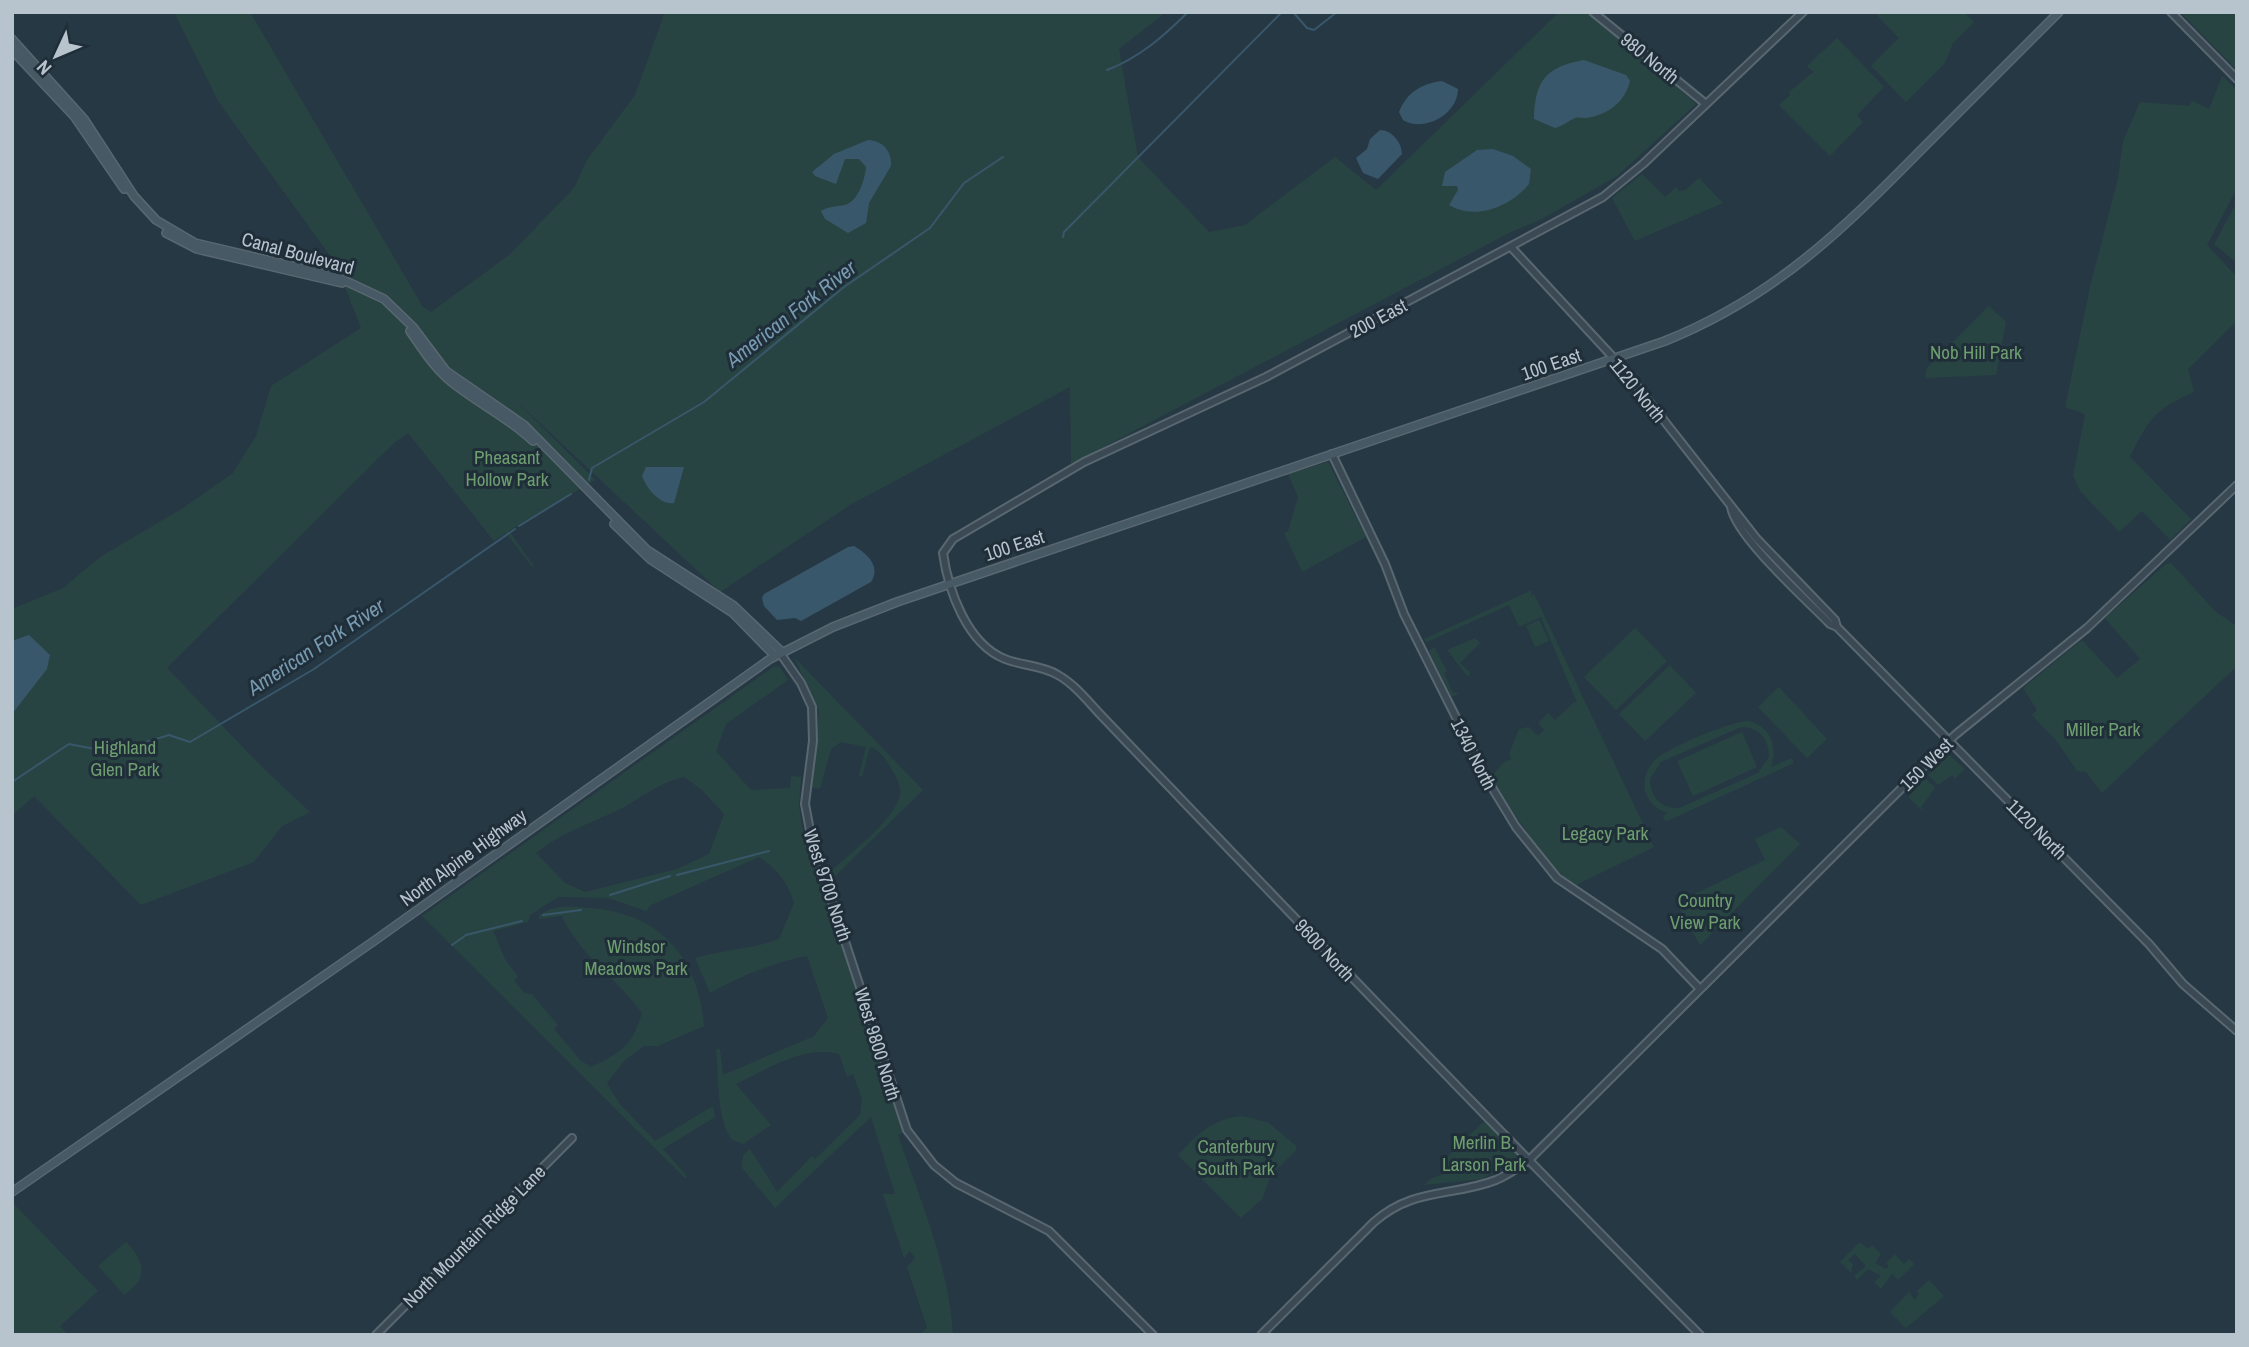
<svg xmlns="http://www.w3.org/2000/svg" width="2249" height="1347" font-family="'Archivo Narrow',sans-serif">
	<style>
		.green { fill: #284442; fill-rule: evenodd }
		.water { fill: #39576b }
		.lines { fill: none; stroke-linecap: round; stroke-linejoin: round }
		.stream { stroke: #39576b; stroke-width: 2 }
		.tertiary-casing { stroke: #596770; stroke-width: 10 }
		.secondary-casing { stroke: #596770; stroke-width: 10 }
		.tertiary { stroke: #3a4953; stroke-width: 6 }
		.secondary { stroke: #485966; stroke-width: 7 }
		.labels { text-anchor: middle; stroke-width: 6; stroke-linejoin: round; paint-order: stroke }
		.street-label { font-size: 19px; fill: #b8c4cd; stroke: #1f2e38 }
		.park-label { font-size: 19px; fill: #6e9e70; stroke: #1f2e38 }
		.water-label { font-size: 21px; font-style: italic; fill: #779ab1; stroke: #1f2e38 }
	</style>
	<rect width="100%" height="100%" fill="#263844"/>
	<path class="green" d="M174 12H250L423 307 431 312 509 255 574 188 587 160 635 95 665 12H1166L1119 49 1138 157 1209 232 1245 225 1335 157 1376 190 1559 12H1588L1696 104 1617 176 1540 220 1511 232 1071 464 1070 387 850 505 720 592 510 395 595 480 509 531 534 566 532 567 506 533 494 541 408 433 394 443 167 668 263 768 310 812 282 826 254 862 141 905 34 796 12 816V609L63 588 100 557 183 508 233 473 256 436 271 386 361 328 336 264 218 101Z
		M1874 12H1964L1974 22 1953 43 1945 63 1906 102 1871 66 1899 38Z
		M2180 12H2237V70Z
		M1837 38 1884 87 1857 115 1863 122 1830 156 1779 105 1790 95 1789 92 1813 72 1807 66Z
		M2222 76 2237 90V188L2207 245 2237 277V321L2188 369 2194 392C2154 410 2149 418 2130 457L2191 519 2170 540 2142 511 2119 532 2080 491 2073 476 2085 414 2065 407 2090 287 2118 178 2123 141 2140 102 2189 106 2192 101 2209 109Z
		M1642 174 1665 197 1676 187 1679 191 1685 190 1699 178 1723 203 1635 241 1612 198Z
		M2237 202V263L2214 244Z
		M1989 306 2006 322 1996 375 1925 378 1927 368Z
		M1328 462 1366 537 1302 572 1284 533 1288 531 1298 497 1288 474Z
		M2171 563 2216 612 2237 626V666L2102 793 2086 772 2077 771 2058 743 2032 715 2037 710 2023 688 2082 640 2117 678 2140 659 2105 618 2166 564Z
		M1532 590 1531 597 1534 594 1654 847 1576 885 1553 868 1539 850 1499 791 1485 763 1495 781 1493 775 1503 763 1511 759 1509 754 1519 729 1529 727 1538 736 1544 730 1538 723 1548 713 1555 720 1574 702 1577 703 1541 617 1519 627 1509 605 1427 642 1424 639Z
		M1539 620 1549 641 1535 647 1526 626Z
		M1635 628 1667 661 1616 710 1584 677Z
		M1475 638 1480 643 1460 663 1470 673 1468 677 1447 650Z
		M1434 647 1447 671 1444 673 1453 693H1459L1452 697 1429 651Z
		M794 657 923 790 832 879 830 872C848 855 895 820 900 795 901 786 897 777 892 770 887 760 880 750 870 747L862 776H859L866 747 841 742 831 749 820 789 812 788 819 711Z
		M1670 665 1696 693 1645 741 1619 714Z
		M779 666 788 680 726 724 716 751 751 790 790 788 791 776 801 777 799 805 802 827 904 1132 898 1135C920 1200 949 1266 953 1335H920L927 1327 907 1267 915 1258 910 1251 904 1258 883 1194H895L871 1117 775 1208 742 1168 743 1155 750 1149 777 1192 812 1156 815 1159 860 1115 862 1099 853 1074 847 1077 839 1054C803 1045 768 1069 736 1084L771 1125 743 1144 732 1140C716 1118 719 1077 716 1050L720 1049 723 1075 814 1036 828 1018 807 956C771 963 742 976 710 993L695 958C723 950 753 949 779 939L794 903C787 881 777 869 759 857L651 905 646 911 608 898 558 897 530 915 528 922 493 931 505 959 518 977 514 980 524 993 532 994 558 1025 554 1029 580 1060 591 1067C622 1052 632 1046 642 1013 617 978 580 956 562 916L539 919V915C557 904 570 907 590 908 660 913 699 958 704 1026L658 1046H644L625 1060 607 1083 619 1103 655 1141 713 1106 715 1117 663 1149 687 1176 685 1178 422 916 773 667ZM684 777 702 790 724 814 709 854 677 869 585 892 565 883 536 853C560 833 592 823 620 809 642 798 658 783 684 777Z
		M1779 687 1827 739 1807 758 1758 707Z
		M1749 721C1771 727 1778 747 1771 767L1792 758 1794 763 1665 822 1663 816 1668 813C1657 810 1649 803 1645 791 1643 781 1646 769 1654 761 1666 748 1731 721 1749 721ZM1741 727C1759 727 1769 739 1769 757L1758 773 1679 808C1661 809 1650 797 1650 779L1661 762Z
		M1742 732 1757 767 1693 796 1677 761Z
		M1949 755 1965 769 1955 779 1952 775 1938 785 1928 775Z
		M1925 778 1935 788 1921 807 1923 811 1908 797Z
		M1781 827 1800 844 1700 945 1676 903 1765 860 1755 839Z
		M1243 1116 1269 1123 1296 1146V1150L1271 1175 1262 1199 1241 1218 1178 1155C1198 1134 1213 1118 1243 1116Z
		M1483 1122H1487L1518 1155V1160L1481 1179 1424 1185 1430 1179 1442 1175V1162Z
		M14 1204 98 1291 60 1326 68 1335H53L55 1332 52 1335H12Z
		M126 1242C145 1261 149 1279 124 1295L98 1266Z
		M1860 1242 1868 1249 1872 1245 1881 1254 1875 1263 1886 1269 1889 1266 1886 1263 1895 1254 1904 1264 1909 1259 1914 1264 1898 1280 1892 1274 1881 1289 1874 1282 1881 1276 1868 1269 1857 1280 1854 1276 1866 1266 1855 1254 1848 1260 1853 1264 1851 1273 1840 1262Z
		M1929 1280 1944 1296 1906 1328 1890 1312 1909 1292 1915 1300 1919 1294 1916 1292Z"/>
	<path class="water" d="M1584 60 1626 75 1630 81C1625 102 1608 115 1586 118 1582 118 1578 117 1575 118 1568 121 1563 126 1555 128L1534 119C1535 81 1545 67 1584 60Z
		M1442 81 1458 89C1458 114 1424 133 1403 120L1399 112C1407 92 1421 84 1442 81Z
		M1380 130C1392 130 1402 143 1402 154L1378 179 1363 173 1356 158 1367 149 1370 139Z
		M868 140C883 141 892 151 891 166L869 203 866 223 848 233 825 219 821 211C829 206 835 207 844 205 858 203 865 179 866 167L859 159H845L836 184 815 176 812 172 834 154Z
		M1493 149 1513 156 1531 169 1529 184C1511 206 1476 221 1449 205L1458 190 1457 186H1442L1445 172 1477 150Z
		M646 467H684L674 503C660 505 647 489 642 476Z
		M854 546C868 554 881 567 871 582L801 621 795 618 777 620 764 606 762 598 764 594 848 547Z
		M29 635 50 655 47 669 12 714V641Z"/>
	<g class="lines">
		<path class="stream" d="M1293 12 1307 28 1314 30 1337 12
			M1107 70C1139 58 1164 36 1188 12
			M1063 237 1064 232 1282 12
			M589 480 592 468 704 402 844 287 930 228 964 183 1003 157
			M519 526 571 494
			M119 748H127L169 735 190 742 314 669 515 529
			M12 782 69 744 105 751
			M677 875 769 851
			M610 895 670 876
			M543 915 581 910
			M452 945 466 935 522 921"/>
		<defs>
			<path id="tertiary" d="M1593 12 1706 104
				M2171 12 2237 79
				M1511 247 1622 367 1757 539 1835 620 1837 627 2149 944 2183 984 2237 1031
				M1332 454 1385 564 1404 614 1488 781 1516 827 1557 878 1662 949 1700 989
				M1731 507C1736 537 1807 600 1830 624L1837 627
				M780 653 801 683 812 707 813 741 805 804 812 841 907 1130 934 1165 956 1183 1049 1231 1153 1335
				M376 1335 572 1138
				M1261 1335 1374 1222C1414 1187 1452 1197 1496 1180 1508 1175 1519 1167 1529 1160L1955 735 2087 628 2237 485
				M1700 1335C1497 1129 1297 921 1098 712 1086 699 1074 684 1058 675 1042 665 1022 666 1005 659 967 644 948 590 943 553L953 539 1084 462 1266 377 1603 197 1643 164 1803 12"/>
			<path id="secondary" d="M12 39 84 119 134 196 156 220 195 243 335 276 384 299 413 327 446 371 524 425 647 550 734 606 782 652
				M12 50 74 116 124 189
				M166 233 197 249 342 283
				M410 331C422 348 432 365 448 379 475 402 507 416 533 441
				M614 524 650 559 733 613 775 656
				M12 1192 374 941 770 659 833 627 897 602 1665 341C1776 296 1841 231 1923 148 1968 103 2013 58 2059 12"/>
		</defs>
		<use href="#tertiary" class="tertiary-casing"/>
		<use href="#secondary" class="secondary-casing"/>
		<use href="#tertiary" class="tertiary"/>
		<use href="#secondary" class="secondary"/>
	</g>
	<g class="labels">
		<g class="street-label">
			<text transform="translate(1650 58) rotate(39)" y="7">980 North</text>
			<text transform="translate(298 253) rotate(15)" y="7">Canal Boulevard</text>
			<text transform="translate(1378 318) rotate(-28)" y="7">200 East</text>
			<text transform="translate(1551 364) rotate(-19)" y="7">100 East</text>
			<text transform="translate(1638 390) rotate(51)" y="7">1120 North</text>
			<text transform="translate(1014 545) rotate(-18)" y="7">100 East</text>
			<text transform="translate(1474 754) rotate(63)" y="7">1340 North</text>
			<text transform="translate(1926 764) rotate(-45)" y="7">150 West</text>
			<text transform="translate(2037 829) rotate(45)" y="7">1120 North</text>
			<text transform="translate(463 857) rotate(-36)" y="7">North Alpine Highway</text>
			<text transform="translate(828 885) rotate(72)" y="7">West 9700 North</text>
			<text transform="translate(1325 950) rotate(47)" y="7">9600 North</text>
			<text transform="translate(878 1044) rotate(73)" y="7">West 9800 North</text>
			<text transform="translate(474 1236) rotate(-45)" y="7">North Mountain Ridge Lane</text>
		</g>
		<g class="park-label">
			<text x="1976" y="359">Nob Hill Park</text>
			<text x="507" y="464">Pheasant<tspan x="507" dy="22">Hollow Park</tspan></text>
			<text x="2103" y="736">Miller Park</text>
			<text x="125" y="754">Highland<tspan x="125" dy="22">Glen Park</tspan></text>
			<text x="1605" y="840">Legacy Park</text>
			<text x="1705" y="907">Country<tspan x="1705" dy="22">View Park</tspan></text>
			<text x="636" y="953">Windsor<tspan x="636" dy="22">Meadows Park</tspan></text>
			<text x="1484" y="1149">Merlin B.<tspan x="1484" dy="22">Larson Park</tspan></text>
			<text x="1236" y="1153">Canterbury<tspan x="1236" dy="22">South Park</tspan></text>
		</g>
		<g class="water-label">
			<text transform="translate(791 314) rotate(-38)" y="7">American Fork River</text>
			<text transform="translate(316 647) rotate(-33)" y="7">American Fork River</text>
		</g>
	</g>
	<rect width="2249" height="1347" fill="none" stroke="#b8c4cd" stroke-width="28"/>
	<g transform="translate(56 56) rotate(226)" stroke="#1f2e38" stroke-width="5" paint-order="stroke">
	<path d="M0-5L12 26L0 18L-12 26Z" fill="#b8c4cd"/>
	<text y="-10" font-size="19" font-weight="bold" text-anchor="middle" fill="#b8c4cd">N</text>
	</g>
</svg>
